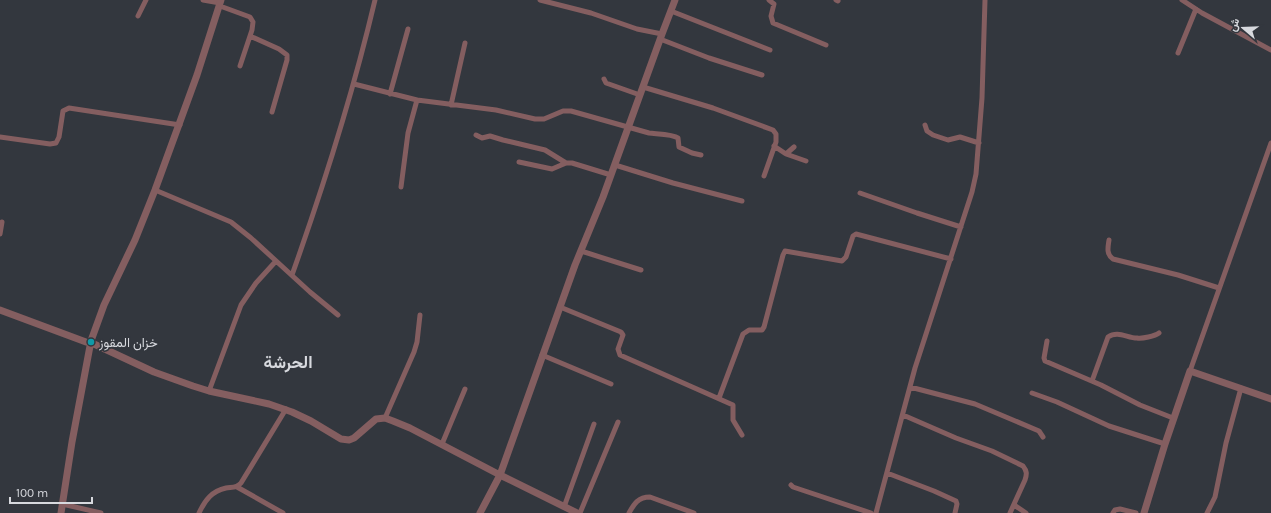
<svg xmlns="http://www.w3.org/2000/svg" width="1271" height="513" font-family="Karla,Vazirmatn,sans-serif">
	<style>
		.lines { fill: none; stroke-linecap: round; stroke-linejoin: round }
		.minor { stroke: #845e60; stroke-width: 5 }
		.tertiary { stroke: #845e60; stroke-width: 7 }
		.culture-dot { fill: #0f9aa8; stroke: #33373e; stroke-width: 1.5 }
		.labels { text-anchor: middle; stroke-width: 3.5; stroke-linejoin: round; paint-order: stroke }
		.poi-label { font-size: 13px; fill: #d7d9de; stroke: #33373e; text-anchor: start }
		.district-label { font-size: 17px; font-weight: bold; fill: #d7d9de; stroke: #33373e }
	</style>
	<rect width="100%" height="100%" fill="#33373e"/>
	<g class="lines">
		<path class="minor" d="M203 0 220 3
			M540 0 591 13 637 29 662 34
			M769 0 774 4 771 16 773 23 826 45
			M836 0 838 1
			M1182 0 1202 13 1271 50
			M220 6 250 17 253 22 252 30 240 66
			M671 11 770 50
			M138 16 146 0
			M250 36 279 49 287 55V60L272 112
			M660 39 709 58 762 75
			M1178 53 1196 9
			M604 79 606 83 640 95
			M354 84 417 100 496 110 535 119H544L563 111H571L649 133C656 134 673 134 678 138L679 147 692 153 701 155
			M643 87 713 108 773 130 776 134V142L764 176
			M390 94 408 29
			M451 105 465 43
			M925 125 927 131 933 135 948 140 960 137 979 143
			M476 135 482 138 490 136 503 140 545 150 566 163
			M0 137 50 144 56 143 59 137 63 111 69 108 180 125
			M774 146 786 154 794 147
			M786 154 806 161
			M519 162 552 169 566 163H572L611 175
			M615 165 673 183 742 201
			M401 187 408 133 417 100
			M155 190 231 222 251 238 310 292 338 315
			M860 193 917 213 961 227
			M0 234 2 222
			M1109 240C1108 247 1106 254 1113 259L1178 275 1219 288
			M581 251 641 270
			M292 275C324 185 353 93 375 0
			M560 307 621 332 623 335 618 349 620 355 733 405V420L742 435
			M1047 341 1044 358 1045 361 1101 385 1140 405 1173 418
			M542 355 611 384
			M1190 371 1271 143
			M1092 381 1108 337C1118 330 1127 338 1137 338 1142 339 1155 336 1159 333
			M910 387 975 404 1039 431 1043 437
			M209 391 241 305 256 283 276 261
			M1032 393 1057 402 1109 426 1165 444
			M719 398 743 334 749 330H762L764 327 783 255 785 251 842 261 846 257 853 236 856 234 951 259
			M903 415 956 438 992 451 1023 466C1027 471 1027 474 1025 480L1010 513
			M385 418 414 352 417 342 420 315
			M442 444 465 389
			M887 473 934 491 956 501 957 504 955 513
			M791 485 793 487 871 513
			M237 487 283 513
			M62 504 101 513
			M1014 505 1026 513
			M564 507 594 424
			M199 513C205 500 212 491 226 488 232 487 237 488 241 483L286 409
			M580 513 618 422
			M629 513C634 504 638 497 650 497L694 513
			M876 513 915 368 972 192 976 174 982 98 985 0
			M1113 513 1115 510 1120 509 1136 513
			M1207 513 1215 497 1226 443 1241 388"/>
		<path class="tertiary" d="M0 310 86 342
			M92 338 104 305 135 240 155 190 197 75 221 0
			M94 344 154 372 193 386 209 391 269 404 292 412 311 421 341 439 349 440 354 438 376 419 385 418 393 421 410 428 500 475 577 513
			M61 513 72 442 90 346
			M480 513 500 475 575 265 603 197 662 34 675 0
			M1144 513 1165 444 1190 371 1271 399"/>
	</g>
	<circle class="culture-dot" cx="91" cy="342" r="4"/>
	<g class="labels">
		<g class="poi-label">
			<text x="99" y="347">خزان المقوز</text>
		</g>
		<g class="district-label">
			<text x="288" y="368">الحرشة</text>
		</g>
	</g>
	<g transform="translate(1243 28) rotate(289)" stroke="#33373e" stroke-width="3" paint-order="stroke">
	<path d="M0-3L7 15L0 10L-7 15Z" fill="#d7d9de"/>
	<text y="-6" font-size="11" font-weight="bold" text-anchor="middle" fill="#d7d9de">ش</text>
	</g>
	<path d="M10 497v6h82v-6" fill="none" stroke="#d7d9de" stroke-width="2"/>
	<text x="16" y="497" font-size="12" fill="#d7d9de" stroke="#33373e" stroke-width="3" paint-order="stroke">100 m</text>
</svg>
